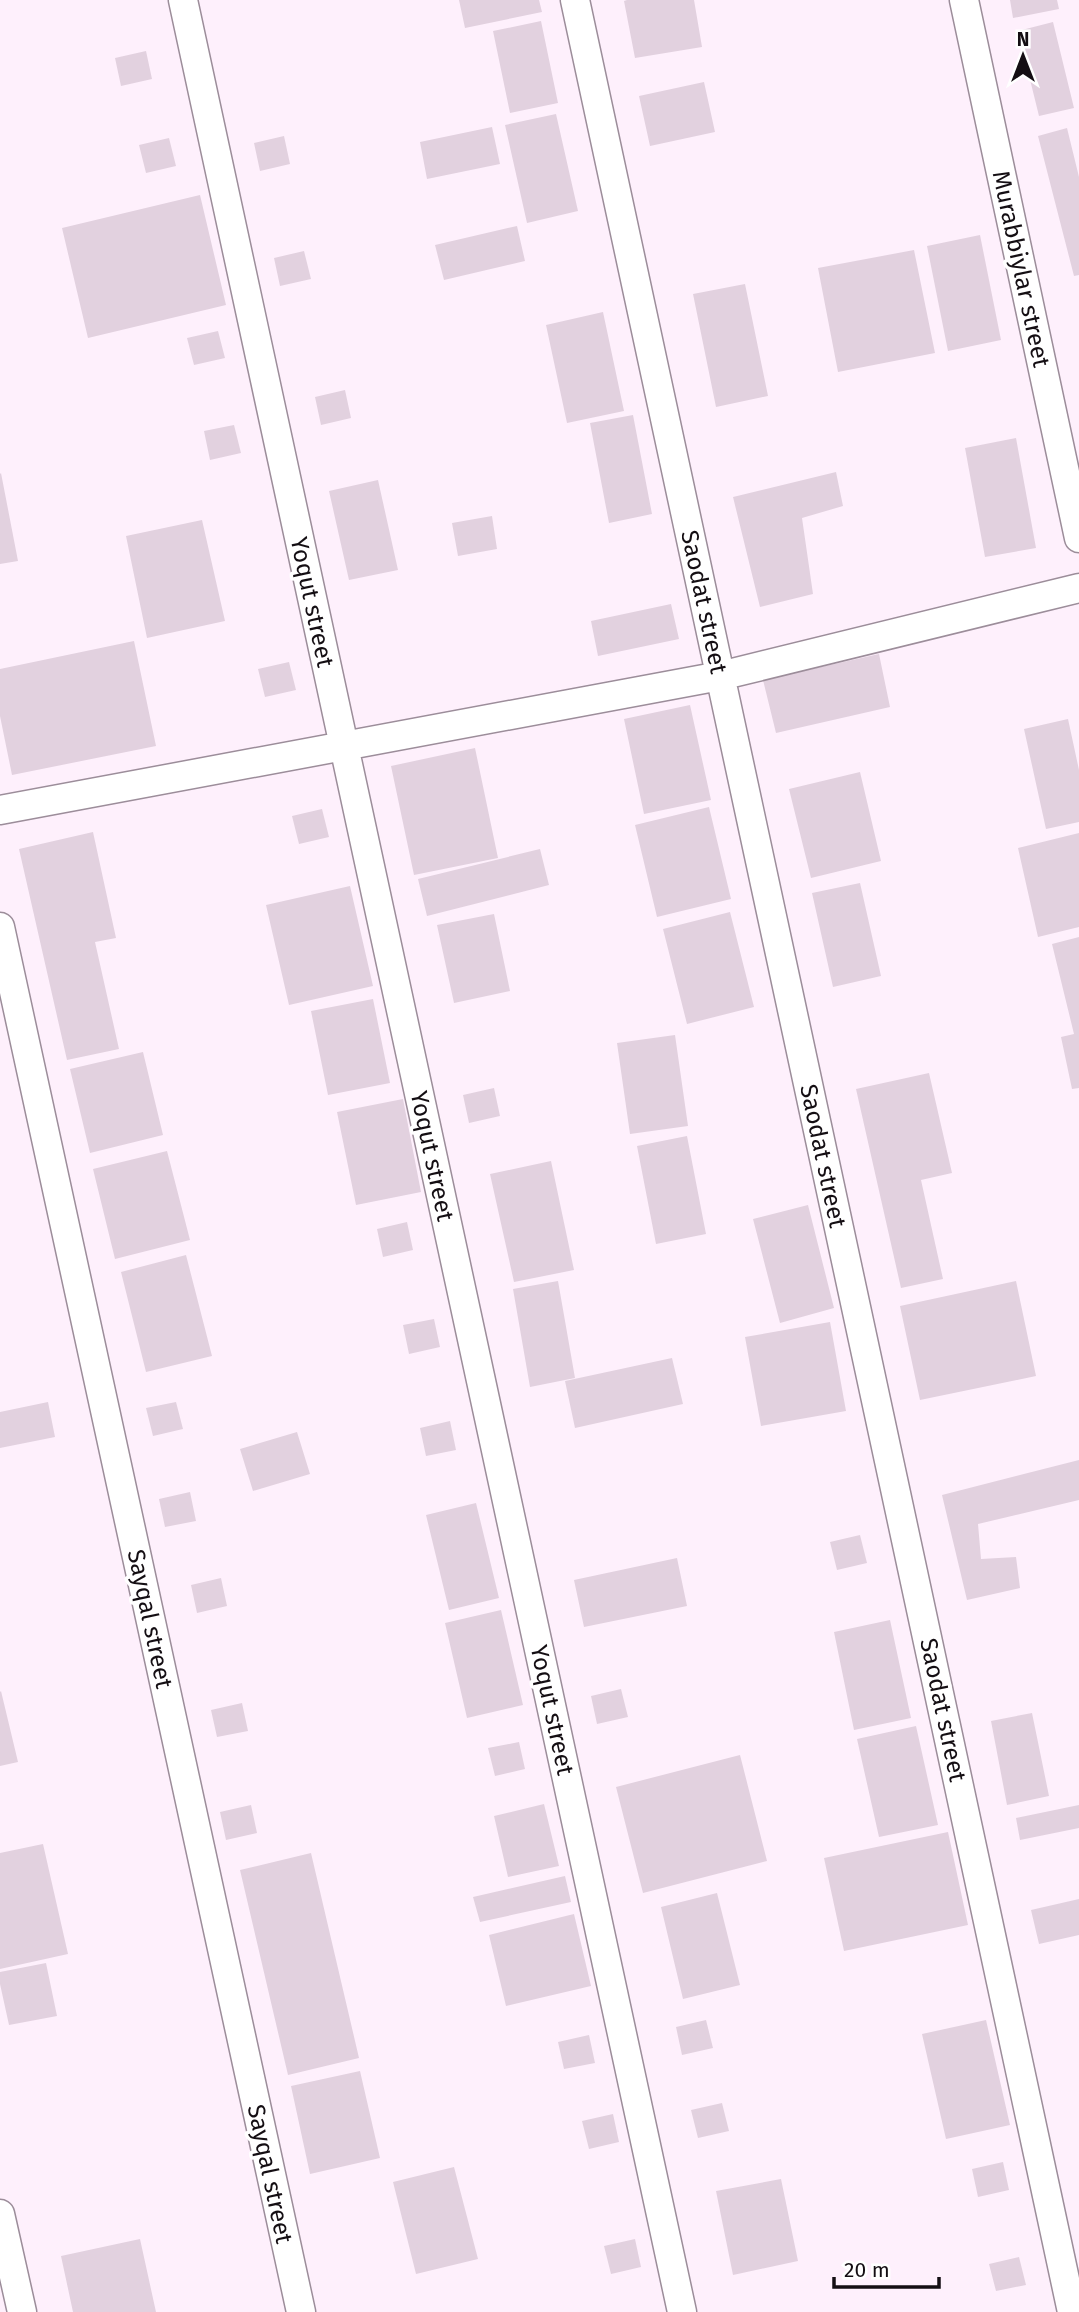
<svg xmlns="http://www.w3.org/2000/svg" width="1079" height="2312" font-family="'Fira Sans',sans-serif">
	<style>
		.building { fill: #e2d1df }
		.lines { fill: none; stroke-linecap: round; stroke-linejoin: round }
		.street-casing { stroke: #9c8d9a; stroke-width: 31 }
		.street { stroke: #fff; stroke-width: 28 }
		.labels { text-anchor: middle; stroke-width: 7; stroke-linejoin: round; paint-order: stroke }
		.street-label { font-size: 24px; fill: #140e13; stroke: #fff }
	</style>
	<rect width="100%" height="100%" fill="#fef0fc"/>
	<path class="building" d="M459 0H539L542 12 465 28Z
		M627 0H694L702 47 635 58 624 1Z
		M1010 0H1057L1059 9 1013 18Z
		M541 21 558 103 510 113 493 31Z
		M1053 22 1074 108 1039 116 1018 31Z
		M146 51 152 79 121 86 115 58Z
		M704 82 715 132 650 146 639 96Z
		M556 114 578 211 527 223 505 125Z
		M492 127 500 164 427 179 420 142Z
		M1067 128 1079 177V275L1074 276 1038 136Z
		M284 136 290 164 260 171 254 143Z
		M169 138 176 166 146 173 139 145Z
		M200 195 226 305 88 338 62 228Z
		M517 226 525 261 444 280 435 245Z
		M980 235 1001 340 948 351 927 246Z
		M914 250 935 353 838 372 818 268Z
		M304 251 311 279 280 286 274 258Z
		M745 284 768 396 716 407 693 294Z
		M603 312 624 411 567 423 546 325Z
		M218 331 225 358 194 365 187 338Z
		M345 390 351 418 321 425 315 397Z
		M633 415 652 514 609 523 590 423Z
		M234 425 241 453 210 460 204 431Z
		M1016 438 1036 548 985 557 965 448Z
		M836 472 843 506 802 518 813 594 760 607 733 497Z
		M1 473 18 561 0 564V474Z
		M378 480 398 570 349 580 329 491Z
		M492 516 497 549 458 556 452 523Z
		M202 520 225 621 147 638 126 536Z
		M671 604 679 639 598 656 591 621Z
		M134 641 156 746 12 775 0 716V669Z
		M879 654 890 707 776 733 763 680Z
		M289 662 296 690 265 697 258 669Z
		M690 705 711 800 644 814 624 719Z
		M1068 719 1079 770V822L1046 829 1024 729Z
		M475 748 498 858 414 875 391 766Z
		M860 772 881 861 811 878 789 789Z
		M709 807 731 899 657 917 635 825Z
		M322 809 329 837 299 844 292 816Z
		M93 832 116 938 95 942 119 1049 67 1060 19 849Z
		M1079 833V927L1038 937 1018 848Z
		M540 849 549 885 427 916 418 879Z
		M860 883 881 976 833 987 812 893Z
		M350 886 373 986 289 1005 266 905Z
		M730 912 754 1007 687 1024 663 929Z
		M494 914 510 991 454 1003 437 925Z
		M1079 937V1088L1072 1089 1061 1037 1074 1034 1052 944Z
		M373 999 390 1083 328 1095 311 1011Z
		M675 1035 688 1126 630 1134 617 1043Z
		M143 1052 163 1135 90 1153 70 1069Z
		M929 1073 952 1173 921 1180 943 1279 901 1288 856 1089Z
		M494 1088 500 1116 469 1123 463 1095Z
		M403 1099 421 1192 356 1205 337 1112Z
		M687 1136 706 1234 656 1244 637 1146Z
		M167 1151 190 1240 115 1259 93 1169Z
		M551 1161 574 1270 514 1282 490 1174Z
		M808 1205 834 1308 780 1323 753 1219Z
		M407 1222 413 1250 383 1257 377 1229Z
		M186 1255 212 1356 146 1372 121 1272Z
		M558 1281 575 1378 530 1387 513 1289Z
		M1016 1281 1036 1376 920 1400 900 1306Z
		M434 1319 440 1347 409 1354 403 1325Z
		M830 1322 846 1411 761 1426 745 1337Z
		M672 1358 683 1404 575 1428 565 1381Z
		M48 1402 55 1437 0 1448V1412Z
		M176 1402 183 1429 153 1436 146 1408Z
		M450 1421 456 1450 426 1456 420 1428Z
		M297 1432 310 1474 253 1491 240 1449Z
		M1079 1460V1500L978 1524 981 1559 1016 1557 1020 1588 967 1600 942 1495Z
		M190 1492 196 1521 165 1527 159 1499Z
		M476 1503 499 1598 449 1610 426 1515Z
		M860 1535 867 1563 837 1570 830 1542Z
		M677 1558 687 1606 584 1627 574 1580Z
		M221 1578 227 1606 197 1613 191 1585Z
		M501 1610 523 1705 467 1718 445 1623Z
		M890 1620 911 1718 854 1730 834 1632Z
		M621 1689 628 1717 597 1724 591 1696Z
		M1 1691 18 1762 0 1766V1692Z
		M242 1703 248 1731 217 1737 211 1710Z
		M1032 1713 1049 1796 1007 1805 991 1721Z
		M916 1726 938 1825 879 1837 857 1739Z
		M519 1742 525 1769 495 1776 488 1748Z
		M740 1755 767 1861 643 1893 616 1787Z
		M544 1804 559 1866 508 1877 494 1816Z
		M251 1805 257 1833 226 1840 220 1812Z
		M1079 1805V1828L1020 1840 1016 1818Z
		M948 1832 968 1925 844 1951 824 1858Z
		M43 1844 68 1954 0 1969V1853Z
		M311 1853 359 2058 288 2075 240 1870Z
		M565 1876 571 1902 480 1922 473 1897Z
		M717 1893 740 1985 683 1999 661 1907Z
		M1079 1899V1935L1039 1944 1031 1910Z
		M574 1914 591 1986 506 2006 489 1935Z
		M46 1963 57 2016 9 2025 0 1984V1972Z
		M706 2020 713 2048 682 2055 676 2027Z
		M986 2020 1010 2125 946 2139 922 2034Z
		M589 2035 595 2063 564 2069 558 2042Z
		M360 2071 380 2158 310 2174 291 2086Z
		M722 2103 729 2131 698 2138 691 2110Z
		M613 2114 619 2142 589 2149 582 2121Z
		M1003 2162 1009 2190 978 2197 972 2169Z
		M454 2167 478 2259 416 2274 393 2182Z
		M781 2179 798 2261 733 2275 716 2191Z
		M140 2239 156 2312H73L61 2256Z
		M635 2239 641 2267 611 2274 604 2246Z
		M1019 2257 1026 2285 996 2291 989 2264Z"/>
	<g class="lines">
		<defs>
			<path id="street" d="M183 0 682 2312
				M575 0 1072 2312
				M964 0 1079 538
				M0 810 720 676 1079 588
				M0 927 301 2312
				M0 2214 22 2312"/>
		</defs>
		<use href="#street" class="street-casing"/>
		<use href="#street" class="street"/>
	</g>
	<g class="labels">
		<g class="street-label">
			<text transform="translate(1021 269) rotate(78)" y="8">Murabbiylar street</text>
			<text transform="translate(312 602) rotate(78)" y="8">Yoqut street</text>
			<text transform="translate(704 602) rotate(78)" y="8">Saodat street</text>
			<text transform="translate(432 1156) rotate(78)" y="8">Yoqut street</text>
			<text transform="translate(823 1156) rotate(78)" y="8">Saodat street</text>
			<text transform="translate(150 1619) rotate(78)" y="8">Sayqal street</text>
			<text transform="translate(552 1710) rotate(78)" y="8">Yoqut street</text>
			<text transform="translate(943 1710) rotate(78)" y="8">Saodat street</text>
			<text transform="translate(270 2174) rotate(78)" y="8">Sayqal street</text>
		</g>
	</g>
	<g transform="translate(1023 56)" stroke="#ffffff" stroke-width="5" paint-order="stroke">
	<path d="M0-5L12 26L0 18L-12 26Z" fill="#140e13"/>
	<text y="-10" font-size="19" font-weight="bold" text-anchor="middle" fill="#140e13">N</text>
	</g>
	<path d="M834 2277v10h105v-10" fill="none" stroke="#140e13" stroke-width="3.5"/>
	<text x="844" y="2277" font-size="21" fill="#140e13" stroke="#ffffff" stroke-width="5" paint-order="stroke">20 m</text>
</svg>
